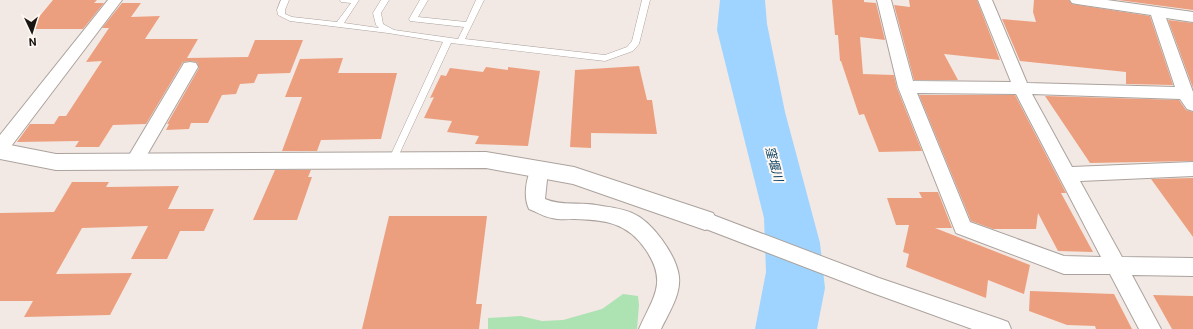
<svg xmlns="http://www.w3.org/2000/svg" width="1193" height="329" font-family="Roboto,'Noto Sans JP',sans-serif">
	<style>
		.green { fill: #ade2b3 }
		.water { fill: #9ed4ff }
		.building { fill: #ec9f7e }
		.lines { fill: none; stroke-linecap: round; stroke-linejoin: round }
		.service-casing { stroke: #aba29d; stroke-width: 1 }
		.minor-casing { stroke: #aba29d; stroke-width: 2 }
		.tertiary-casing { stroke: #aba29d; stroke-width: 2 }
		.service { fill: #fff; fill-rule: evenodd }
		.minor { fill: #fff; fill-rule: evenodd }
		.tertiary { fill: #fff; fill-rule: evenodd }
		.labels { text-anchor: middle; stroke-width: 4; stroke-linejoin: round; paint-order: stroke }
		.water-label { font-size: 12px; font-style: italic; fill: #0a4163; stroke: #fef7f2 }
	</style>
	<rect width="100%" height="100%" fill="#f3e9e4"/>
	<path class="green" d="M623 294 638 296 639 305 637 329H488V318L521 316 542 321 563 320 602 309Z"/>
	<path class="water" d="M720 0H765L767 24 785 112 820 243 825 288 817 329H755L766 272 764 218 717 30Z"/>
	<path class="building" d="M53 0H97L94 3H104L83 29H29Z
		M832 0H864V2L876 3 885 40 860 37 863 74 894 75 897 88 922 151 879 152 864 114 859 115 841 61H840L838 35H835Z
		M909 0H977L1000 60 944 54 958 80H914L894 5 910 7Z
		M1034 0H1069L1072 4 1150 16 1173 85 1126 84V72L1020 61 1002 19 1036 22 1033 12Z
		M1118 0H1193V10Z
		M122 3H141L131 17 160 16 145 39H198L187 58 248 57 255 40H303L290 73 258 74 254 83 240 84 236 94 222 95 208 123H191L189 129 166 130 169 124H167L199 68 197 62 190 61 183 62 146 124 113 125 99 147H75L79 141 17 142 30 124H54L59 116H66L102 61 86 62 109 28H102Z
		M1168 20 1193 23V88Z
		M343 58 338 73H397L381 139 321 140 317 151H282L302 97H285L300 59Z
		M639 66 647 100H652L657 134 591 133V148L570 147 575 70Z
		M486 67 508 70V67L540 71 528 146 475 144 479 136 447 132 452 121 424 118 434 97 430 98 441 75 446 76 450 68 483 72Z
		M919 95H1015L1066 193H1061L1093 252 1058 251 1038 213 1036 229H993L971 221Z
		M1045 96 1179 100 1186 110 1193 112V161L1090 163Z
		M275 170H311L308 177H312L297 220H253Z
		M1193 178V237L1151 179Z
		M72 182H109L106 187 179 186 168 209H214L204 231H180L167 259H131L148 226 82 228 56 274 132 273 110 315 24 317 33 301H0V213L54 212Z
		M919 192H938L952 228H935L1030 265 1024 294 988 280 986 298 906 267 909 254 903 252 909 225H896L887 198H922Z
		M389 216H487L476 304H482L479 329H362Z
		M1030 291 1114 294 1132 329H1096L1095 326 1067 325 1029 311Z
		M1153 295 1193 296V329H1172Z"/>
	<g class="lines">
		<defs>
			<path id="service" d="M281 0H289L285 10V14L292 17 337 22 351 3 341 2 340 0H359L344 23 379 28 376 25 373 13 381 0H389L381 13 383 24 394 30 458 39 464 27 410 21 409 19 420 0H428L418 17 466 22 476 0H484L465 39 605 55 627 47 632 41 642 0H650L639 44 633 51 605 61 451 43 396 161 395 163H389L388 161 443 42 388 33 290 21 278 15 277 10Z"/>
			<path id="minor" d="M108 0H122L6 153 0 155V135Z
				M877 0H891L913 81 1011 82 978 0H992L1027 83 1175 87 1151 15 1077 4 1072 3 1070 0H1107L1193 12V22L1166 18 1193 92V111L1187 109 1180 99 1032 94 1072 167 1193 162V176L1080 181 1122 257 1193 258V276L1132 275 1161 329H1139L1110 274H1064L956 233 898 87ZM917 93 1016 94 1101 257 1064 256 970 222Z
				M190 62 196 63 198 67 140 167 134 169 128 167 125 162 128 157 184 63Z
				M539 163 545 165 548 170 545 199C561 206 579 202 596 205 608 207 621 208 632 213 652 221 677 256 679 277 681 295 668 314 661 329H639C653 297 668 283 646 250 627 222 605 220 574 219 567 219 559 220 552 218 544 217 537 212 529 209 523 197 526 177 533 165Z
				M705 212 879 278 1000 319 1008 322 1011 329H972L870 292 698 226 695 220 698 214Z"/>
			<path id="tertiary" d="M0 143 56 154 486 152 574 167 713 213 717 220 713 227 705 230 573 184 486 168 56 170 0 159Z"/>
		</defs>
		<use href="#service" class="service-casing"/>
		<use href="#minor" class="minor-casing"/>
		<use href="#tertiary" class="tertiary-casing"/>
		<use href="#service" class="service"/>
		<use href="#minor" class="minor"/>
		<use href="#tertiary" class="tertiary"/>
	</g>
	<g class="labels">
		<g class="water-label">
			<text transform="translate(774 164) rotate(75)" y="4">窪堰川</text>
		</g>
	</g>
	<g transform="translate(32 32) rotate(176)" stroke="#fef7f2" stroke-width="3" paint-order="stroke">
	<path d="M0-3L7 15L0 10L-7 15Z" fill="#181513"/>
	<text y="-6" font-size="11" font-weight="bold" text-anchor="middle" fill="#181513">N</text>
	</g>
</svg>
